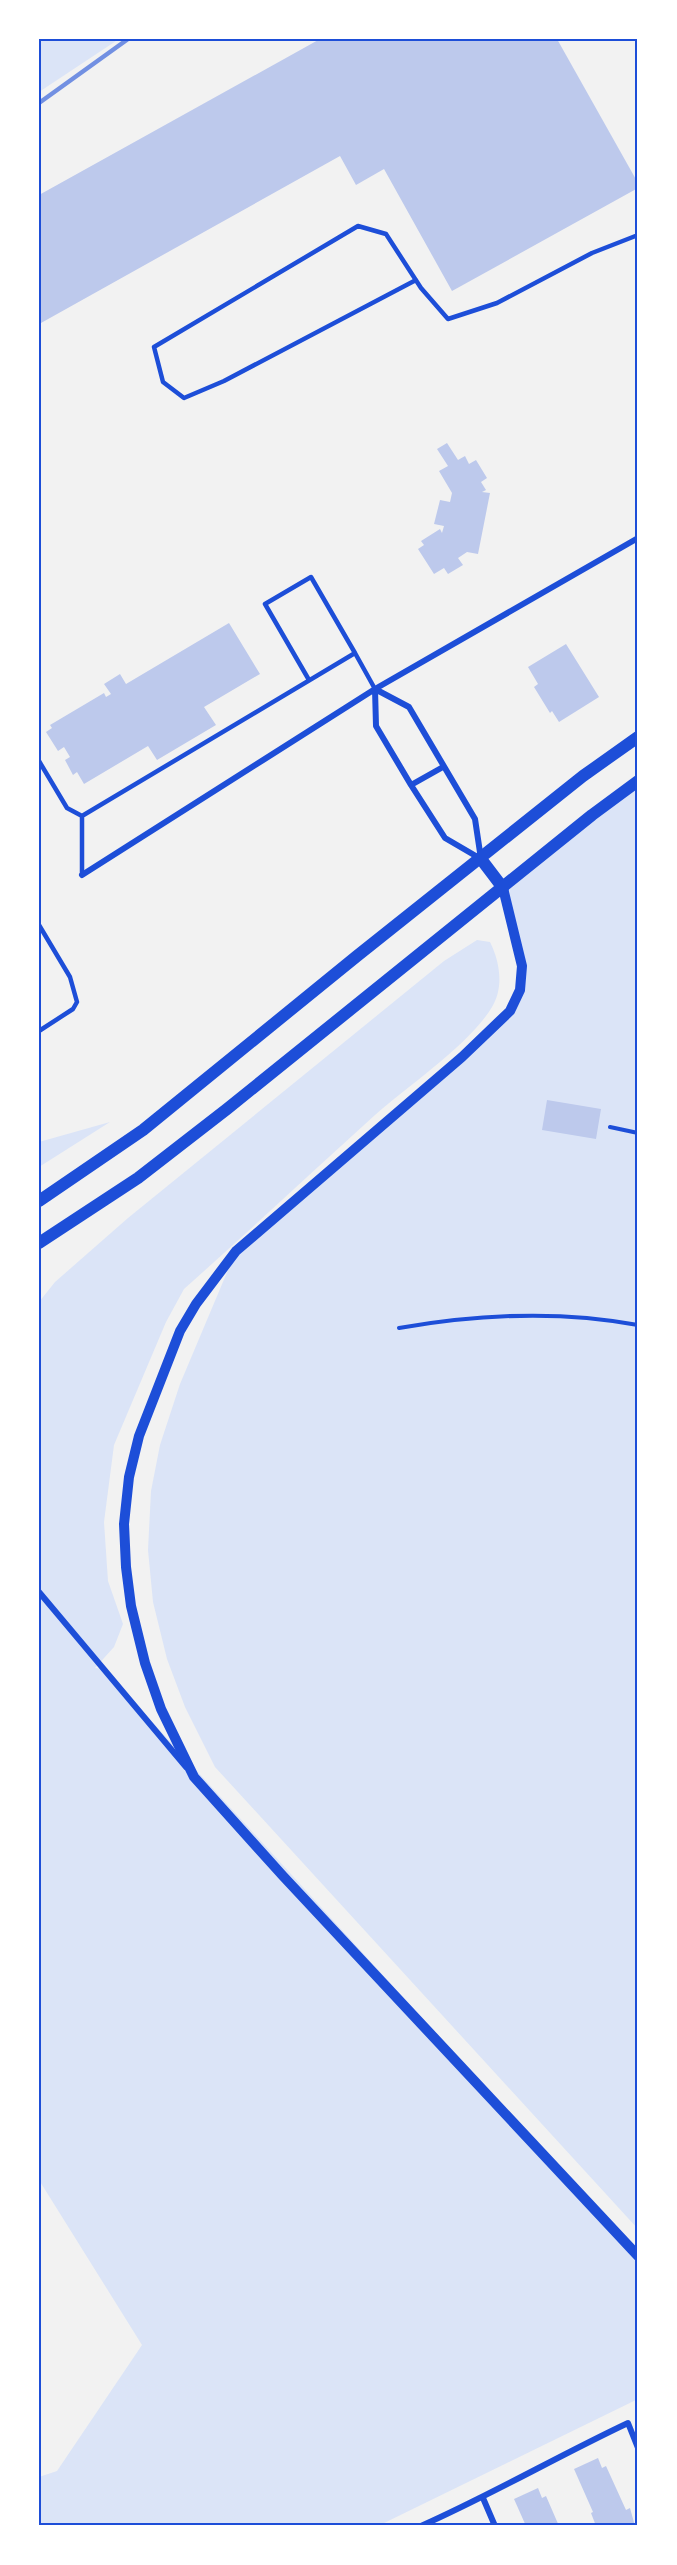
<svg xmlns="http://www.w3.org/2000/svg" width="677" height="2565" font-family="'Varela Round',sans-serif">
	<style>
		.green { fill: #dbe4f7 }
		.building { fill: #bdc9ec }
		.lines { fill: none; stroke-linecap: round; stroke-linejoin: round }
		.path { stroke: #1d4ed8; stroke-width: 4 }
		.service { stroke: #1d4ed8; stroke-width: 4.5 }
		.minor { stroke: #1d4ed8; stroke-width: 6 }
		.tertiary { stroke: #1d4ed8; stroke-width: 10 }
		.secondary { stroke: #1d4ed8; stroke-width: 12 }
		.rail { stroke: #7290e2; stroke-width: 4.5 }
		.neatline { fill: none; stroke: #1d4ed8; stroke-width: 2 }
	</style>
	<rect width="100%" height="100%" fill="#f2f2f2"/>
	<path class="green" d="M39 39H119L39 92Z
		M638 787V2229L215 1767 185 1707 167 1659 153 1602 148 1550 151 1491 160 1445 180 1384 236 1251 510 1011 522 966 503 888Z
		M477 940 490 942C500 962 504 987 492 1007 470 1044 409 1085 375 1115 311 1173 248 1232 184 1289L166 1322 114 1445 104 1522 108 1581 123 1624 114 1647 95 1668 104 1669 638 2255V2399L378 2526H39V2477L57 2471 142 2345 39 2180V1302L55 1282 128 1218 444 961Z
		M110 1122 39 1167V1142Z"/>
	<path class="building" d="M320 39H557L638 183V188L452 291 384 169 356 185 340 156 41 323 39 195Z
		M447 443 458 460 465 456 469 464 476 460 487 478 481 482 486 490 482 492 490 493 478 554 467 552 458 558 463 565 448 574 444 568 434 574 418 549 424 545 421 541 440 529 442 533 444 526 434 524 440 500 450 502 452 493 439 471 448 466 437 449Z
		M229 623 260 674 204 707 216 725 157 760 148 746 84 784 77 772 73 775 65 760 70 757 64 747 58 751 46 732 52 728 50 725 104 693 106 697 111 694 104 684 120 674 126 684Z
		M566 644 599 697 559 722 552 711 550 713 534 687 538 684 528 667Z
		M547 1100 601 1109 596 1139 542 1130Z
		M598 2458 602 2468 606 2466 626 2510 630 2508 635 2526H596L591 2513 593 2512 574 2469Z
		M538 2488 542 2498 546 2496 559 2526H526L514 2499Z"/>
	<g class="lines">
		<path class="path" d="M610 1127 638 1133
			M399 1328C479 1314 558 1310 638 1325"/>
		<path class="service" d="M416 280 224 381 184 398 163 382 154 347 358 226 386 234 421 288 448 319 497 303 592 253 638 235
			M309 680 265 604 311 577 355 653
			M39 761 67 808 82 816V875
			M82 816 355 653 375 689
			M39 925 70 977 77 1002 73 1009 39 1031"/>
		<path class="minor" d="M375 689 409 707 475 819 481 859 445 838 411 785 376 726Z
			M411 785 443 767
			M82 875 375 689 638 538
			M39 1592 186 1767
			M483 2498 495 2526
			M421 2526C491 2495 558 2456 628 2423L638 2448"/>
		<path class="tertiary" d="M503 888 522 966 520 990 510 1011 462 1057 236 1251 196 1304 180 1331 139 1436 129 1477 124 1524 126 1567 131 1606 145 1663 161 1709 194 1777 283 1876 638 2256"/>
		<path class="secondary" d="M481 859 503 888
			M39 1201 143 1130 357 956 583 776 638 737
			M39 1243 138 1178 227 1109 592 815 638 781"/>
		<path class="rail" d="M39 103 128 39"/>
	</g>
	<rect width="677" height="2565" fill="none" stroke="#ffffff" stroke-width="81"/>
	<rect x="40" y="40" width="596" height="2484" class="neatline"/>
</svg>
